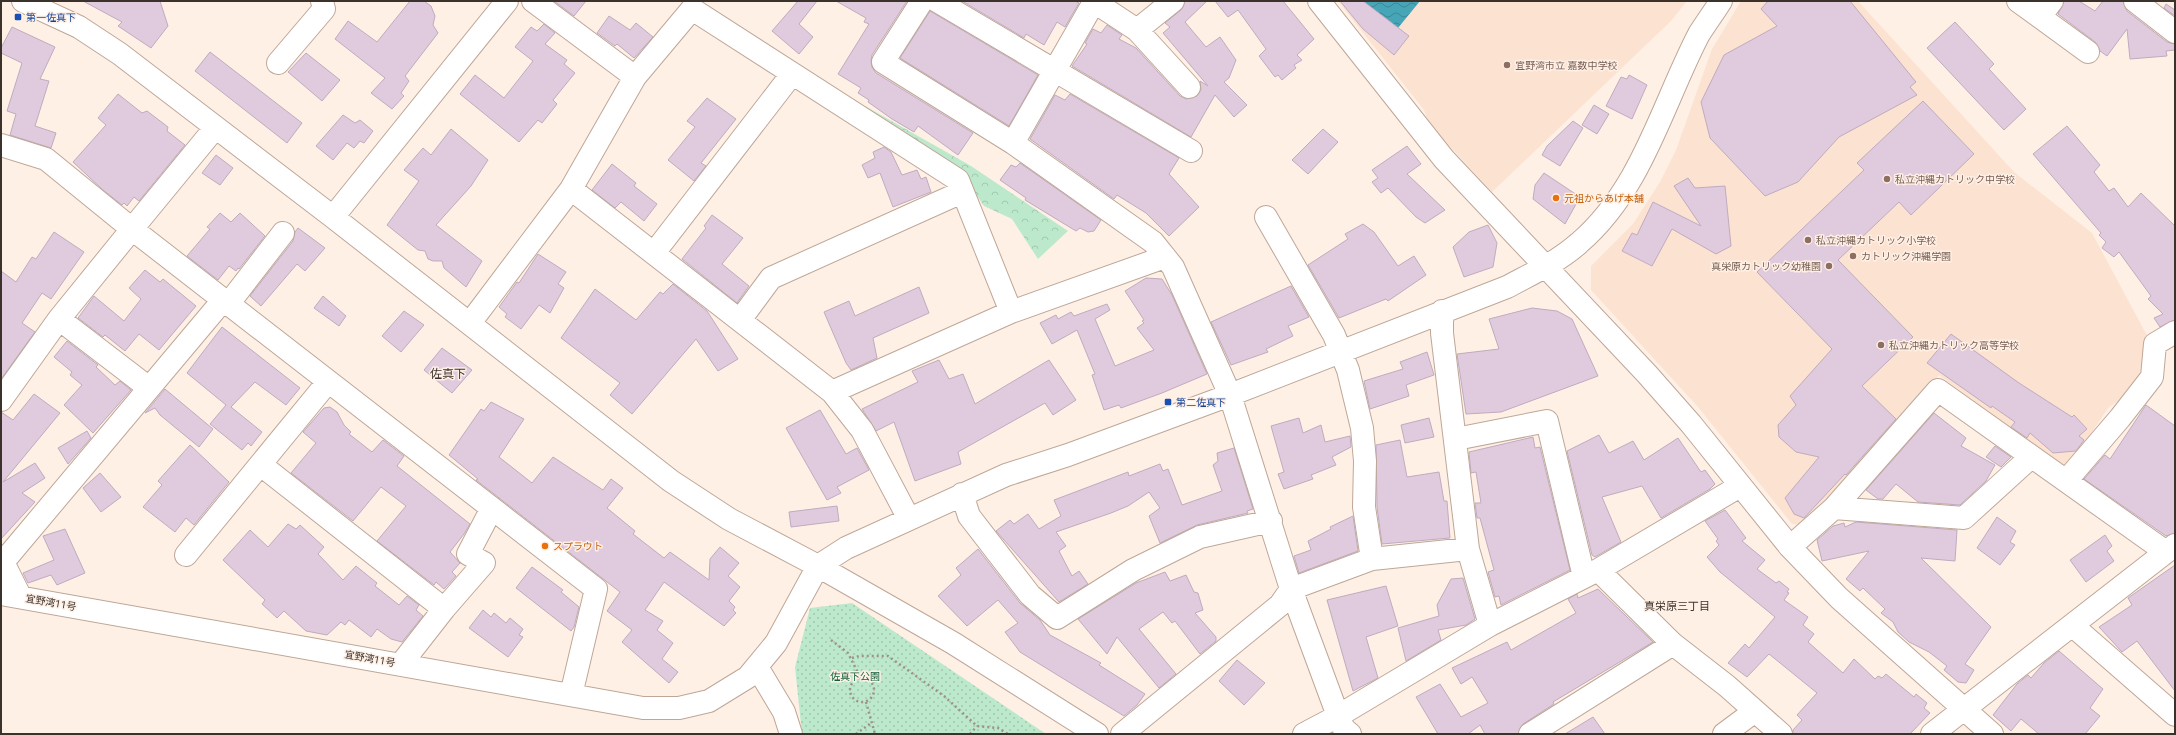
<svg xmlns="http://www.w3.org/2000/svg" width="2176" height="735" font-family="Roboto,'Noto Sans JP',sans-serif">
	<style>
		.built { fill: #fce2d1 }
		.forest { fill: url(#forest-crowns) }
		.park { fill: url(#park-dots) }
		.water { fill: url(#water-waves) }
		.building { fill: #dfcade; stroke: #c0abbf }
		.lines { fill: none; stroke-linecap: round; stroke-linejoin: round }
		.minor-casing { stroke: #bea797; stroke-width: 24 }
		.path { stroke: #9e9189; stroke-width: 2.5; stroke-dasharray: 2 3; stroke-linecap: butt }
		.minor { stroke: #fff; stroke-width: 22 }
		.transit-dot { fill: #1a4fb4; stroke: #fff0e6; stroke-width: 1.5 }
		.education-dot { fill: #8d6e63; stroke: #fff0e6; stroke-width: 1.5 }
		.food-dot { fill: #e8710a; stroke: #fff0e6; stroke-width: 1.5 }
		.labels { text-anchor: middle; stroke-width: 3; stroke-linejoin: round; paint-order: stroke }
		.transit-label { font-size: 10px; fill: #164399; stroke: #fff0e6; text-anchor: start }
		.education-label { font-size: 10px; fill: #785e54; stroke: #fff0e6; text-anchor: start }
		.food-label { font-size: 10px; fill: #c56008; stroke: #fff0e6; text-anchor: start }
		.street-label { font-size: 10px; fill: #3c322c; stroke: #fff0e6 }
		.park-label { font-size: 10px; fill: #0c5f39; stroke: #fff0e6 }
		.neighbourhood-label { font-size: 11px; fill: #3c322c; stroke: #fff0e6 }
		.quarter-label { font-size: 12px; fill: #3c322c; stroke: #fff0e6 }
	</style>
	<defs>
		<pattern id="forest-crowns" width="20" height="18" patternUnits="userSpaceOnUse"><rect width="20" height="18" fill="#bce9cc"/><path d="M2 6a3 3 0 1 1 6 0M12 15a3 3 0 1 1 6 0" fill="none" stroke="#a2c8af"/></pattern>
		<pattern id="park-dots" width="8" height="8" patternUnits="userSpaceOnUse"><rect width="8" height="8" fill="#bce9cc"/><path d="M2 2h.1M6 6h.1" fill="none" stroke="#a2c8af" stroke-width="1.8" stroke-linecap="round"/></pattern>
		<pattern id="water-waves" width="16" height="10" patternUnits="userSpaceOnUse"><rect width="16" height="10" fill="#47a5b8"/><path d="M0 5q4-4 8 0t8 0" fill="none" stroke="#3c8796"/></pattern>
	</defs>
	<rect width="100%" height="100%" fill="#fff0e6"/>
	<path class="built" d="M1338 1H1687L1671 21 1492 192 1429 124 1424 110Z
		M1741 1H1858L2014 172 2092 233 2150 341 2140 386 2108 408 2067 469 1939 375 1830 501 1802 525 1792 524 1698 407 1591 290V266L1633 224 1660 182 1676 150 1712 49Z"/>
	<path class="forest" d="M865 106 971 166 1068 231 1038 259 1012 219 984 206 963 175 864 109Z"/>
	<path class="park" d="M852 603 1046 734H802L795 667 810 608Z"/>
	<path class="water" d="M1363 1H1420L1398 28Z"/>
	<path class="building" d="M83 1H160L168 26 151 48 118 26 122 22Z
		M410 1H424L431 6 435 16 433 25 438 33 405 76 409 81 401 93 404 96 392 109 371 93 385 78 335 39 348 21 377 42Z
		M554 1H586L574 16Z
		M798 1H817L799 24 813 37 799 54 772 31Z
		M836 1H907L872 55 871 61 872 67 876 73 973 133 958 155 918 126 914 132 892 119 868 102 869 100 858 93 861 88 838 74 869 24 864 22 866 18Z
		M962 1H1075L1079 3 1065 27 1057 22 1044 45 1026 34 1024 38Z
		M1185 1H1207L1185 22 1206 47 1220 37 1236 60 1229 78 1224 82 1247 105 1234 117 1215 95 1191 137 1072 66 1087 44 1085 43 1093 29 1101 33 1107 25 1122 35 1119 39 1136 48 1180 96 1186 99 1197 96 1201 90 1200 81 1208 86 1163 33 1170 27 1165 23 1181 10Z
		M1215 1H1283L1314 39 1297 55 1302 60 1294 65 1296 68 1282 80 1278 75 1275 77 1259 56 1266 49 1238 10 1228 17Z
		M1340 1H1363L1409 36 1394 55 1363 29Z
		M1768 1H1850L1916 82 1910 87 1917 95 1839 137 1798 182 1765 196 1710 138 1701 102 1724 55 1777 26 1761 9Z
		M2064 1H2079L2095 11 2103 1H2123L2127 11 2167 42 2175 44V50L2166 51 2167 56 2130 59 2127 29 2107 56 2100 51 2095 42 2058 14Z
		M2166 4 2175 10V16L2164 8Z
		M930 11 1038 75 1009 126 900 58Z
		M609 16 630 30 636 23 653 37 634 58 617 44 615 46 597 33Z
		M1955 22 1994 64 1989 69 2026 109 2004 130 1927 48Z
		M544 24 555 33 545 44 567 60 564 64 575 73 553 100 557 104 542 123 538 120 519 142 460 94 475 75 504 98 533 61 515 47 531 27 537 31Z
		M12 27 55 47 40 79 49 81 35 126 56 133 51 148 10 135 16 114 7 111 22 63 1 53V48Z
		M210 52 302 123 287 143 195 71Z
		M306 53 340 80 322 101 288 72Z
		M1629 75 1647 85 1632 119 1606 106 1621 77 1627 79Z
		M118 94 142 113 147 111 168 127 167 131 185 145 139 201 134 197 127 206 124 203 122 205 103 190 73 162 106 125 98 118Z
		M1070 94 1179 158 1169 174 1199 207 1169 236 1146 213 1117 195 1114 199 1030 139 1055 95 1065 100Z
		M707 98 736 119 701 163 706 166 694 181 668 160 695 127 687 121Z
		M1923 101 1974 154 1911 215 1899 202 1838 260 1913 337 1862 386 1896 419 1846 475 1845 474 1804 518 1794 514 1785 498 1819 457 1796 452 1779 437 1778 425 1796 405 1790 396 1832 349 1757 272 1864 170 1857 163Z
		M1594 105 1609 114 1597 134 1582 125Z
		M343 115 355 123 360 120 373 131 364 143 360 141 354 148 347 143 333 160 316 146Z
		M1573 121 1583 128 1560 166 1542 155 1547 146Z
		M2067 126 2100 165 2094 172 2109 191 2114 188 2128 207 2141 193 2175 226V320L2160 327 2154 318 2163 314 2148 299 2151 296 2119 252 2114 257 2102 248 2106 242 2099 235 2101 233 2033 154Z
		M451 129 488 160 471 186 436 225 482 261 466 287 444 268 442 261H433L428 259 425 251 418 250 387 225 419 181 404 170 423 148 431 155Z
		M1323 129 1338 142 1308 174 1292 160Z
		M1407 146 1421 164 1407 174 1445 210 1425 223 1416 217 1388 188 1381 193 1372 182 1378 178 1372 170Z
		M884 147 891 152 902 175 917 170 921 179 926 177 931 192 893 207 880 173 868 178 862 165 875 158 873 152Z
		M216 155 233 168 220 185 202 173Z
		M1020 163 1101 220 1094 231 1088 232 1080 228 1076 231 1025 200 1026 198 1000 180 1011 165 1016 167Z
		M612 164 636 183 634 186 657 204 644 221 621 202 615 208 592 190Z
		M1544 173 1580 197 1565 224 1533 199 1535 185Z
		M1688 178 1695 188 1725 186 1731 246 1716 254 1672 229 1652 266 1622 251 1632 233 1637 235 1653 202 1701 226 1674 186Z
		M220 213 231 222 240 213 265 236 239 269 238 268 236 271 229 266 218 280 187 256 210 229 207 227Z
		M712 215 743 238 722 264 749 286 737 303 682 259 706 228 704 226Z
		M1363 224 1374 232 1398 266 1414 256 1426 275 1388 301 1386 299 1339 318 1308 265 1348 239 1345 234Z
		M1488 225 1497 243 1493 267 1464 277 1453 247 1469 232Z
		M298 228 325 248 305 271 297 264 261 306 250 296 293 241 295 232Z
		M54 232 84 252 51 299 42 293 22 323 35 332 1 379V271L16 282 32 257 36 259Z
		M538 254 566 272 558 284 564 288 550 313 539 305 521 329 505 317 507 314 499 307 517 282 519 283Z
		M145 270 160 282 163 279 196 306 159 350 139 334 125 351 105 335 103 337 78 318 94 296 124 321 141 299 129 288Z
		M1146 278 1162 279 1172 295 1207 374 1162 393 1121 408 1119 405 1104 410 1092 375 1095 374 1077 330 1052 344 1040 323 1056 315 1058 319 1071 312 1074 316 1107 304 1110 310 1095 319 1115 366 1154 350 1137 328 1144 323 1142 321 1144 320 1125 291Z
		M673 284 707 311 738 359 718 371 696 339 632 414 610 395 620 383 561 338 595 289 636 320 660 292 663 294Z
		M1291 286 1309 317 1288 326 1293 336 1266 349 1268 352 1231 365 1211 322Z
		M919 287 929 313 873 338 877 358 851 370 846 363 824 312 849 301 855 316Z
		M323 296 346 316 339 326 314 308Z
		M1532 308 1557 311 1572 319 1598 376 1501 412 1466 414 1457 354 1499 349 1489 319Z
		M404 311 424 325 401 352 382 336Z
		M222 327 300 388 286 405 255 382 231 407 262 432 251 446 248 443 242 450 210 424 226 405 187 373Z
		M1951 334 2019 383 2072 417 2074 415 2087 429 2079 436 2084 440 2076 451 2053 453 2030 433 2027 438 2011 427 2015 422 1992 406 1991 408 1927 363Z
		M67 341 98 365 96 367 115 385 120 381 131 390 93 433 64 405 82 385 70 375 72 372 54 357Z
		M442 348 472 370 452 393 424 370Z
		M1427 352 1434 375 1406 385 1409 396 1370 409 1364 381 1403 369 1400 362Z
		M939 360 949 379 963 374 975 404 1049 360 1076 400 1053 415 1045 403 958 452 961 464 915 481 894 422 876 431 862 409 918 382 912 371Z
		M165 389 213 429 199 447 160 415 155 408 145 413Z
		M34 394 60 413 3 482 35 463 45 478 22 493 35 502 1 539V412L13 420Z
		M491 402 524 419 499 457 532 483 553 457 603 490 611 479 623 488 607 508 635 531 633 534 664 558 670 552 709 580 710 559 720 547 739 563 728 576 740 587 729 601 735 607 733 610 736 613 724 626 664 582 645 610 663 621 657 630 673 643 662 659 678 672 669 683 622 642 632 630 607 611 620 592 476 480 478 479 449 455 481 409 484 411Z
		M2146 405 2175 426V533L2166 536 2084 479 2105 455 2110 459Z
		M330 407 337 412 344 425 351 432 349 434 372 452 383 440 404 456 397 466 470 524 464 534 450 552 460 563 452 572 456 576 444 589 436 582 434 585 377 541 406 506 381 487 353 521 291 473 316 443 303 432 324 408Z
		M820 410 846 454 857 448 869 470 837 487 841 493 827 500 786 428Z
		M1934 413 1966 438 1961 446 1995 465 1986 481 1960 505 1918 502 1896 484 1883 499H1878L1866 490Z
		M1299 418 1303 433 1321 425 1325 442 1350 436 1351 447 1332 457 1336 465 1311 475 1313 479 1284 489 1278 474 1284 472 1271 426Z
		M1429 418 1434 437 1405 443 1401 425Z
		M87 431 91 438 68 464 58 448Z
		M1599 435 1609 453 1633 441 1644 460 1678 438 1701 472 1705 470 1715 484 1710 489 1661 518 1642 486 1602 497 1621 542 1595 557 1592 555 1567 451Z
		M1533 437 1535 448 1540 447 1570 570 1501 605 1499 596 1495 597 1488 572 1494 570 1480 518H1477L1475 503H1481L1476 472 1471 473 1469 452Z
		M1400 440 1407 477 1439 472 1444 501H1447L1450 538 1382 544 1377 507 1376 445Z
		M190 445 229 482 194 525 186 518 175 532 143 507 162 485 158 481Z
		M1995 446 2011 457 2001 467 1986 457Z
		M1234 448 1253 509 1247 511 1248 513 1197 525 1160 543 1149 516 1160 508 1149 492 1128 506 1111 513 1056 532 1066 546 1059 551 1072 576 1079 571 1088 584 1059 602 996 531 1010 520 1014 524 1028 514 1039 529 1061 516 1054 500 1128 472 1129 476 1160 464 1163 471 1168 469 1182 505 1222 491 1213 465 1218 461 1217 453Z
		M100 473 121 497 101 512 83 488Z
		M837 506 839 521 791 527 789 512Z
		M1725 510 1746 538 1742 541 1765 560 1757 569 1776 583 1779 581 1789 589 1787 592 1789 593 1784 600 1808 617 1803 625 1814 634 1808 642 1843 673 1854 659 1875 679 1878 676 1882 678 1886 674 1914 697 1916 694 1927 703 1924 708 1930 713 1910 734H1793V730L1802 720 1797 715 1817 693 1769 654 1747 677 1728 663 1745 644 1749 648 1775 617 1720 572 1707 557 1719 545 1716 541 1718 539 1705 521Z
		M1353 516 1358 551 1299 573 1294 556 1311 550 1308 541 1331 529 1330 527Z
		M1997 517 2016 531 2010 542 2015 545 2000 565 1977 548Z
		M1856 522 1957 530 1955 561 1921 558 1991 627 1965 664 1974 670 1966 683 1958 682 1944 670 1947 666 1929 652 1909 642 1898 632 1893 622 1881 613 1885 609 1863 588 1860 591 1846 579 1869 551 1822 561 1817 540 1833 526 1844 523 1845 527Z
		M288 524 296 529 300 525 324 547 318 554 343 580 356 566 377 583 375 586 399 605 407 596 419 605 416 610 423 616 402 642 391 639 377 629 371 637 349 620 345 625 341 622 327 635 306 631 284 611 277 618 262 604 265 600 223 560 250 530 268 547Z
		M65 529 85 573 57 585 51 575 28 583 23 573 54 560 43 536Z
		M2105 535 2112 546 2107 551 2114 561 2086 582 2070 560Z
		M978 549 1020 603 1040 620 1050 635 1101 663 1099 665 1145 694 1137 705 1124 716 1020 652 1005 632 1018 623 998 600 967 626 938 596 961 575 956 568Z
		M2175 565V691L2137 641 2122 652 2099 627 2132 605 2128 598Z
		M532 567 563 590 561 592 579 607 574 627 571 631 516 588Z
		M1165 572 1170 581 1186 575 1194 592 1198 593 1203 610 1195 613 1216 637V641L1200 654 1175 621 1172 623 1163 612 1139 629 1176 674 1159 688 1117 637 1107 654 1078 619 1136 583Z
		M1463 578 1475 619 1466 625 1438 630 1441 640 1406 661 1398 628 1439 616 1437 605 1451 579Z
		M1386 586 1398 626 1366 637 1378 678 1353 691 1327 600Z
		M1598 589 1653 642 1553 702 1554 704 1523 724 1518 734H1485L1480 725 1468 734H1438L1416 697 1440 684 1461 717 1488 703 1472 677 1461 684 1452 668 1507 642 1511 650 1576 613 1568 599 1577 594 1578 598Z
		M483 610 491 617 494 613 506 623 510 618 523 629 519 635 523 637 508 657 469 628Z
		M2059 651 2103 689 2090 708 2100 716 2085 734H2039L2021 719 2011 731 1993 715 2017 684 2028 675 2031 678 2044 663Z
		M1237 660 1265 683 1244 705 1219 681Z
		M1593 717 1605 734H1565Z"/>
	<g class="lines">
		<defs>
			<path id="minor" d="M23 1 79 27 120 54 333 217 671 481 729 519 818 566 953 643 1097 734
				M533 1 635 77
				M922 1 883 62 1013 143 1153 242 1173 267 1230 395 1291 589 1338 716 1344 729 1350 734
				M937 1 1191 151
				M1093 1 1137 30 1189 87
				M1319 1 1444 159 1647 374 1691 424 1790 547 1839 598 1992 734
				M2018 1 2088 52
				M2135 1 2175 32
				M2040 17 2052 1
				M1137 30 1173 1
				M278 63 324 9 322 1
				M1013 143 1094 2
				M1 145 46 159 132 229 215 128
				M571 189 832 392 1011 312 1165 257
				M333 217 507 1
				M1266 217 1334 335 1348 370 1362 428 1365 461 1364 507 1372 559
				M654 253 792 74
				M229 303 283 233
				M1442 311V333L1468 549 1490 625
				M59 319 149 388
				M740 320 771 278 962 192
				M470 323 571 189 635 77 692 9 958 180 1011 312
				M832 392 862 430 909 519
				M1 400 59 319 132 229 596 589 571 695
				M1456 439 1547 421 1584 577
				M261 465 444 609 484 563 468 554 492 508
				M2066 481 2120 418 2152 377 2155 344 2175 332
				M962 494 969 516 1030 595 1057 618 1133 570 1200 537 1271 521
				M1834 508 1964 518 2031 457
				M1790 547 1834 508 1938 390 2166 552
				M186 555 327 383
				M1 558 20 596
				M4 561 224 299
				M1598 570 1673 644 1727 686 1781 734
				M1 594 643 708H679L709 701 748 677 776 643 818 566 846 548 1006 475 1068 455 1230 395 1507 287C1531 274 1558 262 1579 243 1642 189 1662 105 1699 34 1706 23 1714 12 1721 1
				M2073 626 2175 715
				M401 664 444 609
				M757 667 784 712 791 734
				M1122 734 1280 605 1291 589 1372 559 1468 549
				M1304 734 1338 716 1490 625 1598 570 1740 486
				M1530 734 1673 644
				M1724 734 1755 711
				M1932 734 2175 545"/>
		</defs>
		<use href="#minor" class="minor-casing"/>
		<path class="path" d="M831 640 848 653 861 679
			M852 658 859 656H888L944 696 977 726 998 728 1008 734
			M850 690a12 12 0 1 1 24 0a12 12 0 1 1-24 0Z
			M866 702 875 734
			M856 734 871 723
			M970 734 977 726"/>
		<use href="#minor" class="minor"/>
	</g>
	<g class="transit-dot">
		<rect x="14" y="13" width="8" height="8" rx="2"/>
		<rect x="1164" y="398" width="8" height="8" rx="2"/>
	</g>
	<g class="education-dot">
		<circle cx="1507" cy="65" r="4"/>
		<circle cx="1887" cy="179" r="4"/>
		<circle cx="1808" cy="240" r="4"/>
		<circle cx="1853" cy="256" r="4"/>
		<circle cx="1829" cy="266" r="4"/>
		<circle cx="1881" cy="345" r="4"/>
	</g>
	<g class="food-dot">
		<circle cx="1556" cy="198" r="4"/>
		<circle cx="545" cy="546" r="4"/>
	</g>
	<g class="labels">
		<g class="transit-label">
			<text x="26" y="21">第一佐真下</text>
			<text x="1176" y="406">第二佐真下</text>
		</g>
		<g class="education-label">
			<text x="1515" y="69">宜野湾市立 嘉数中学校</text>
			<text x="1895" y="183">私立沖縄カトリック中学校</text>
			<text x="1816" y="244">私立沖縄カトリック小学校</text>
			<text x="1861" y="260">カトリック沖縄学園</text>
			<text x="1821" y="270" text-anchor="end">真栄原カトリック幼稚園</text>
			<text x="1889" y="349">私立沖縄カトリック高等学校</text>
		</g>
		<g class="food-label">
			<text x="1564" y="202">元祖からあげ本舗</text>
			<text x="553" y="550">スプラウト</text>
		</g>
		<g class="street-label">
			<text transform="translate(51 602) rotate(10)" y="4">宜野湾11号</text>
			<text transform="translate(370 658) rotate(10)" y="4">宜野湾11号</text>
		</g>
		<g class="park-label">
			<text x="855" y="680">佐真下公園</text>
		</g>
		<g class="neighbourhood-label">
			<text x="1677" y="610">真栄原三丁目</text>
		</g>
		<g class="quarter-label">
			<text x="448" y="378">佐真下</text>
		</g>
	</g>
	<rect width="2176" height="735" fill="none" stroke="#3c322c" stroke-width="4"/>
</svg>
